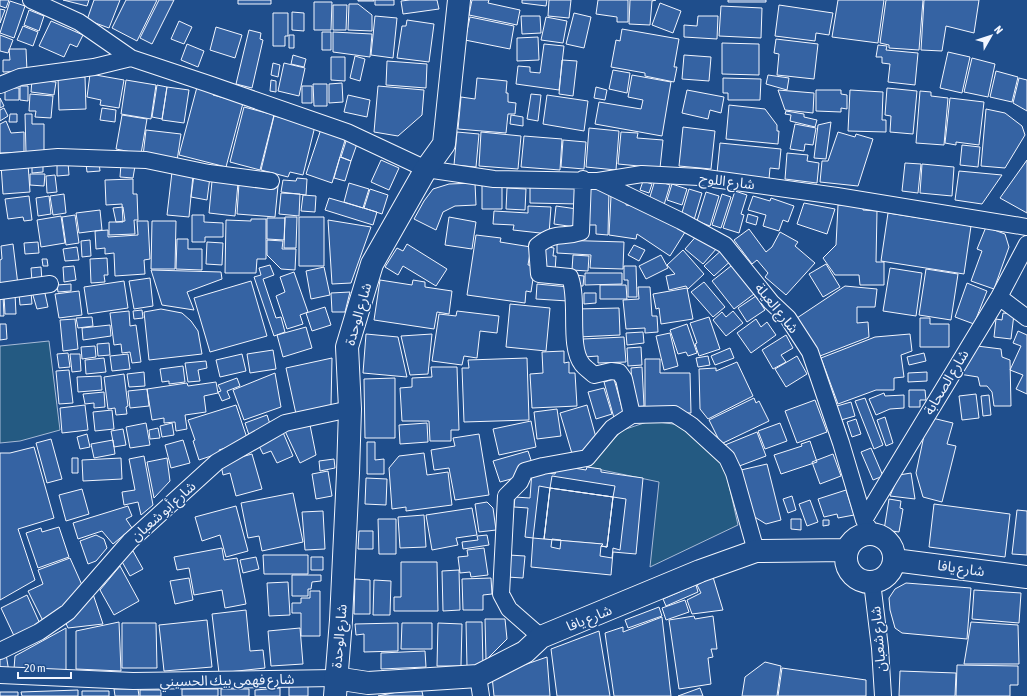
<svg xmlns="http://www.w3.org/2000/svg" width="1027" height="696" font-family="'Asap Condensed','Noto Sans Arabic',sans-serif">
	<style>
		.green { fill: #245a82; stroke: #a8bbd7 }
		.parking { fill: #305b95; stroke: #a8bbd7 }
		.building { fill: #3563a3; stroke: #f2f6ff; fill-rule: evenodd }
		.lines { fill: none; stroke-linecap: round; stroke-linejoin: round }
		.street-casing { stroke: #f2f6ff; stroke-width: 18 }
		.secondary-casing { stroke: #f2f6ff; stroke-width: 24 }
		.street { stroke: #1f4e8c; stroke-width: 16 }
		.secondary { stroke: #1f4e8c; stroke-width: 22 }
		.labels { text-anchor: middle; stroke-width: 3; stroke-linejoin: round; paint-order: stroke }
		.street-label { font-size: 14px; fill: #f2f6ff; stroke: #1f4e8c }
	</style>
	<rect width="100%" height="100%" fill="#1f4e8c"/>
	<path class="green" d="M49 341 60 430 20 441 0 443V346Z
		M650 421 681 425 724 463 738 525 650 567 659 482 588 467 609 443 623 430Z"/>
	<path class="parking" d="M550 488 613 497 607 547 601 546 602 544 544 539Z"/>
	<path class="building" d="M0 0H9L6 8 0 6Z
		M63 0H89L87 6Z
		M94 0H120L109 28 87 20Z
		M126 0H157L137 41 112 28Z
		M159 0H174L152 44 140 38Z
		M238 0H271V4H238Z
		M358 0H374V1H358Z
		M375 0H394V5H375Z
		M410 0H437L439 9 403 14 401 1Z
		M472 0H489L488 3 520 10 517 25 469 15Z
		M522 0H547L546 6 522 3Z
		M549 0H571L569 18 548 16Z
		M598 0H628V22H617V17L596 14Z
		M630 0H656L652 1 650 25 629 24Z
		M728 0H766V2H728Z
		M838 0H884L878 43 832 37Z
		M886 0H923L919 50 889 48V45L880 43Z
		M979 0 974 33 946 26 942 51 921 50 924 0Z
		M10 1 25 6 14 38 0 33Z
		M314 2H332L331 30H314Z
		M660 3 681 11 673 33 652 25Z
		M349 4H358L372 15V31L348 30Z
		M333 5H347L346 30H333Z
		M779 5 833 13 829 35 816 33 815 41 775 36Z
		M721 6 762 8 761 38 719 36Z
		M0 9 5 10 0 23Z
		M29 10 44 16 39 31 24 25Z
		M292 12 304 13V31L292 30Z
		M273 13H288V36H285V46H273Z
		M574 13 591 17 584 48 566 44Z
		M375 16 397 18 393 58 371 55Z
		M521 16H540L541 33 522 34Z
		M698 16H718L717 39 684 37V25L697 26Z
		M470 17 514 26 510 49 465 40Z
		M546 17 567 21 563 43 541 40Z
		M407 20 434 24 429 62 397 58 402 26H406Z
		M51 21 83 35 77 47 70 44 64 57 39 46Z
		M179 21 192 27 184 44 171 39Z
		M23 26 38 32 33 46 17 40Z
		M216 27 242 35 235 58 210 50Z
		M622 29 679 39 674 67H677L674 82 645 76V73L611 67 616 40 620 41Z
		M249 30 261 33 260 39 263 40 252 88 236 84Z
		M322 32H331V50H322Z
		M333 32 372 34 370 57 333 52Z
		M0 35 13 40 8 53 0 51Z
		M289 35H294V48H289Z
		M538 37 539 60 517 61V38Z
		M776 39 818 44 814 79 777 75 779 54 774 53Z
		M722 43 759 44V75L722 74Z
		M187 44 204 51 198 67 181 60Z
		M544 44 564 46 559 90 516 84 518 66 530 67V72L540 73Z
		M878 45 887 46 886 50 918 53 915 85 888 82 890 64 882 63V57H876Z
		M9 49H26L27 71 3 72V60H10Z
		M948 52 970 57 962 93 940 88Z
		M293 55 306 59 304 67 291 64Z
		M684 55 711 57 709 81 682 79Z
		M355 56 365 59 360 81 350 78Z
		M331 57H345V81L331 80Z
		M972 58 995 64 988 97 964 92Z
		M562 60 577 61 573 96 559 94Z
		M387 61 427 64 426 88 386 85Z
		M273 63 280 65 278 77 271 75Z
		M284 63 305 68 299 96 278 91Z
		M613 70 630 73 627 93 609 89Z
		M996 71 1018 77 1012 102 990 97Z
		M90 74 124 80 119 108 100 105 101 100 87 97Z
		M632 75 671 82 662 136 595 124 599 102 641 109 643 100 628 97Z
		M768 75 789 78 787 90 766 84Z
		M58 77H85L86 109 59 110Z
		M477 78 507 81 506 93H508V102L516 103 515 114H508L506 133 458 129 461 97 475 99Z
		M723 78 761 79 760 100H728V93H723Z
		M1019 78 1027 80V111L1013 103Z
		M32 80 56 82 54 95 31 92Z
		M126 80 156 85 151 119 121 114Z
		M271 80 276 81V92L270 91Z
		M342 83 343 102 329 103V84Z
		M313 84H327V106H314Z
		M157 85 167 87 162 119 152 117Z
		M20 86H28V101L20 100Z
		M302 86H312V103H302Z
		M378 86 424 90 422 115 398 136 374 132Z
		M167 87 189 90 184 123 162 120Z
		M197 87 214 92 213 95 243 103 226 167 179 155Z
		M596 87 607 90 605 100 594 98Z
		M5 88H19V100H5Z
		M887 88 917 91 913 134 890 132 891 116 885 115Z
		M687 90 724 97 721 113 710 110 708 119 682 113Z
		M778 90 814 93 813 113 785 110Z
		M816 90H841V94L847 95V109L841 108V112L816 111Z
		M850 90 883 92 882 120H886V132L848 131Z
		M920 91 931 92V96L948 98 944 145 916 143Z
		M30 94 53 96 51 118 35 117 36 111H29Z
		M531 94 541 95 538 121 527 119Z
		M348 95 370 100 367 117 344 112Z
		M547 95 588 101 584 131 543 124Z
		M0 98 4 106 0 108Z
		M950 98 984 102 979 145 956 142V145L945 143Z
		M729 105 765 109 777 125V131H779L778 144 726 139Z
		M244 107 274 115 260 170 230 162Z
		M4 108 8 116 0 121V110Z
		M102 108 116 110 115 122 100 120Z
		M986 109 1005 113 1022 126 1025 135 1005 168 981 166Z
		M786 111 804 114V117L817 120 815 127 790 121 791 115 785 114Z
		M10 114H17V122H9Z
		M25 114H32V124H44V153H26Z
		M122 115 147 119 141 154 116 149Z
		M511 115 523 117V126L510 124Z
		M274 116 315 126 303 175 290 172 288 177 261 170Z
		M6 121 11 133 24 132V152L0 153V124Z
		M831 122 826 159 814 158 818 125Z
		M795 124 816 128 813 145 805 144 804 151 790 149Z
		M683 127 715 131 711 169 679 166Z
		M589 128 619 131 616 170 586 167Z
		M321 129 346 137 332 183 306 174Z
		M146 130 181 134 177 161 143 156Z
		M457 132 479 134 476 167 454 165Z
		M481 132 521 136 518 169 479 166Z
		M621 132 638 133 637 138 663 140 660 168 618 164Z
		M838 132 855 137 856 134 873 139 858 186 820 182 822 161H828Z
		M524 136 562 139 560 170 521 167Z
		M347 138 358 141 351 161 341 157Z
		M563 140 586 142 584 169 561 167Z
		M720 143 781 149 779 169 770 168 769 179 717 173Z
		M962 145 980 147 978 167 960 165Z
		M787 153 808 155 807 161 819 163 817 183 785 179Z
		M340 157 351 161 345 181 334 178Z
		M381 160 399 168 389 190 371 182Z
		M1027 160V213L1000 198Z
		M57 162H68L69 175 57 176Z
		M32 163H43V172L32 173Z
		M99 163 100 171 87 172 86 164Z
		M905 163 921 164 918 193 902 191Z
		M28 164 30 192 3 194 1 165Z
		M121 164 135 166 133 178 120 177Z
		M922 164 954 167 952 196 920 193Z
		M959 171 1002 175 982 204 955 200Z
		M172 172 193 175 189 217 167 215Z
		M30 174H45L44 186 30 185Z
		M55 175 57 192 47 193 46 176Z
		M194 175 210 177 207 200 191 197Z
		M297 178 307 179 306 195 281 192 283 180 296 181Z
		M133 179V194H137L138 220H134L135 234 109 235V222H123L122 204 106 205 105 180Z
		M655 180 670 185 664 205 649 200Z
		M212 181 238 183 235 216 209 213Z
		M530 181 580 183 579 204 530 203Z
		M643 181 652 184 649 193 640 190Z
		M239 183 278 186 275 217 237 214Z
		M349 183 369 189 363 208 344 202Z
		M475 183 476 205 455 206 443 212 436 230 414 219 424 201 433 189 449 184Z
		M482 183 502 184V209H482Z
		M672 184 687 189 682 205 667 200Z
		M585 187 609 189 608 235 596 234V225H586Z
		M507 188 526 189 525 210 506 209Z
		M370 189 388 195 382 214 364 208Z
		M689 189 702 193 694 220 681 216Z
		M735 191 747 195 741 214 744 215 739 233 723 228Z
		M706 192 719 196 710 226 697 221Z
		M281 193 300 194 299 216 279 214Z
		M64 194 66 213 53 215 50 196Z
		M722 194 731 197 721 228 712 225Z
		M303 195 316 196 315 212 301 211Z
		M29 196 32 220 24 221 23 217 8 219 5 199Z
		M49 196 51 214 38 216 36 198Z
		M611 196 627 198 626 205 640 207 687 229 670 256 637 234 636 239 609 235Z
		M753 196 770 201 771 198 794 206 788 222 783 220 779 231 763 226 766 215 748 210Z
		M329 198 377 212 373 225 325 210Z
		M804 203 835 209 827 234 797 224Z
		M838 205 863 206V210L877 211 876 262H884V285H860L859 275H835L823 258 836 245Z
		M528 206 551 207 549 234 513 230 514 225 493 224 494 211 528 213Z
		M556 206 577 209 575 227 554 224Z
		M123 207 125 221 116 222 113 208Z
		M100 210 102 230 79 233 76 213Z
		M888 213 971 226 964 274 881 261Z
		M748 214 758 217 756 225 746 222Z
		M75 215 79 243 66 245 62 217Z
		M192 215H204V222L223 223V237H205V242H192Z
		M61 216 65 243 41 247 37 220Z
		M285 217H297L296 248H284Z
		M299 217H324V266H299Z
		M449 217 476 222 472 249 445 245Z
		M267 218H285L284 240 267 239Z
		M251 219H266V259H257L256 273H225L226 220 251 221Z
		M328 220 371 227 351 283 332 284Z
		M137 221H148L150 259 144 260 145 274 115 276 114 253 105 254V248L96 249 95 231 108 230V237L138 235Z
		M152 221H176L175 269H151Z
		M986 227 1005 234 1009 247 994 289 971 281 982 251 977 249Z
		M749 229 766 252 772 247 780 232 798 242 795 246 815 263 786 295 765 277 768 273 757 260 752 264 734 240Z
		M699 233 717 248 703 264 685 249Z
		M476 235 501 238 500 242 531 247 528 265 535 266 531 292 526 291 525 303 467 295Z
		M177 239H188V249H202V270L176 269Z
		M90 240 91 256 82 257 81 241Z
		M267 240 283 241 282 249H296L295 270 281 269 267 255Z
		M557 240 624 242 623 269 590 268 591 255 557 253Z
		M38 242 39 253 25 254 24 243Z
		M207 242 223 243 222 265 206 264Z
		M13 244 18 285 0 287V260L2 259 1 246Z
		M407 244 447 269 436 286 403 266 398 275 385 267 397 248 403 251Z
		M634 245 645 250 639 261 628 255Z
		M543 246 554 248 553 256H556L555 272 540 270Z
		M77 247 79 260 65 261 63 249Z
		M724 248 734 258 714 276 704 266Z
		M683 250 704 274 688 289 686 286 669 290 666 276 675 274 667 265Z
		M573 255 589 256 588 271 572 270Z
		M661 255 668 268 646 279 639 266Z
		M107 258 108 275H104L105 282 91 283 90 259Z
		M42 259H47L48 266H43Z
		M736 262 758 291 734 309 712 281Z
		M826 264 840 287 823 297 809 274Z
		M270 265 274 275 263 279 276 318 281 317 285 332 274 336 254 277 261 275 259 268Z
		M74 266 76 280 64 282 63 267Z
		M624 266H636L637 297H628V280H624Z
		M41 267 42 281 32 282 31 268Z
		M324 267 330 295 311 299 306 271Z
		M890 268 922 273 916 316 883 311Z
		M926 269 958 274 951 320 919 315Z
		M151 270 221 272 222 279 187 292 194 310 162 305Z
		M294 272 308 312 300 315 303 324 287 329 276 296 285 292 280 277Z
		M585 273H622V284L585 285Z
		M576 275 584 276 583 286H576Z
		M150 278 153 306 134 309 129 281Z
		M380 280 412 285 413 280 425 282V287L452 291 449 314 437 312 434 329 374 320Z
		M124 281 128 308 88 314 84 287Z
		M251 281 267 336 210 352 194 298Z
		M704 282 725 307 713 317 691 292Z
		M967 283 987 291 974 324 955 317Z
		M71 284V291L58 292 57 285Z
		M537 284 569 287 568 301 536 299Z
		M600 285H626L627 299H600Z
		M845 286 877 289 875 307H857V323L868 322 869 337 820 356 797 318Z
		M638 287H650L652 316H657L658 332 645 333V328L626 329 623 300 639 299Z
		M687 288 693 319 661 324 659 308 656 309 653 294Z
		M44 289 48 307 37 309 32 292Z
		M79 291 82 315 59 318 55 294Z
		M31 292 32 304 20 305 19 294Z
		M350 292 345 312H332L331 293Z
		M584 293H596V303L584 304Z
		M15 294 16 314H5L4 295Z
		M0 295H3L4 316H0Z
		M756 296 765 310 747 322 738 308Z
		M510 304 550 308 546 351 506 347Z
		M325 307 331 325 312 331 306 313Z
		M619 308 620 335 578 337 576 309Z
		M161 309 182 313 191 321 198 331 202 354 149 360 144 312Z
		M142 310 143 318 134 319 133 311Z
		M129 311 130 326 136 325 141 362 132 363 130 352 122 353 121 344 114 345 110 313Z
		M457 311 499 316 497 333 480 331 477 358 464 356 462 365 432 361 439 314 456 316Z
		M733 311 743 323 726 336 713 320 722 312 726 317Z
		M1003 313 1014 314 1011 339 994 337 996 319 1002 320Z
		M92 317 93 326 78 328 76 318Z
		M709 317 720 349 699 356 695 344 697 343 690 323Z
		M920 318H930V324H949V347H920Z
		M75 319 78 349 63 351 60 320Z
		M756 319 761 327 767 322 776 335 751 353 737 333Z
		M0 324H6L7 339 0 340Z
		M687 324 697 353 688 356 686 352 678 354 670 330Z
		M110 325 111 336 83 340 82 328Z
		M306 327 312 348 283 357 277 335Z
		M1018 331 1027 335V394L1016 389 1023 375 1010 370 1021 346 1013 343Z
		M643 332 644 343 627 345 626 333Z
		M670 333 678 366 664 370 656 336Z
		M366 334 398 337 407 377 363 373Z
		M432 334 428 374 410 375 401 336Z
		M910 334 912 351 901 355 904 377 894 378V390H876L838 404 821 358 875 337Z
		M786 335 793 348 781 355 786 362 773 369 762 350Z
		M624 337 626 362 598 363V356L584 357 583 339Z
		M109 343 110 355 98 356 97 344Z
		M95 346 96 357 82 359 81 347Z
		M977 346 1001 349 1002 357 1010 360 1011 406H994L992 392 987 386H980L978 377 959 374Z
		M641 347 642 365 628 366 627 348Z
		M730 348 734 358 715 365 711 356Z
		M273 350 276 369 250 373 247 354Z
		M564 351V363L569 362V373H575L577 406 532 408 530 374 543 373 542 352Z
		M68 353 70 367 59 368 57 354Z
		M924 353 926 361 909 365 907 357Z
		M70 354H80L81 371 72 372Z
		M128 354 130 369 112 371 110 356Z
		M242 354 246 371 220 377 216 360Z
		M708 356 710 365 698 367 696 358Z
		M797 356 807 374 786 387 775 369Z
		M104 358 106 372 86 374 85 360Z
		M332 358 331 406 296 414 286 368Z
		M527 358 529 420 464 422 462 368H469L468 360Z
		M645 359H660V373H690L691 413H645Z
		M206 361 207 368 198 370 200 381 188 382 185 363Z
		M737 362 753 396 708 419 700 409 699 369 716 368V371Z
		M183 366 185 382 169 384V381L162 382 160 369Z
		M431 367H457L459 430H451V441H430L429 421H402L400 388 412 387V378L432 377Z
		M642 367 644 406 633 407 631 368Z
		M69 370 73 403 59 404 56 371Z
		M144 372 145 386 129 387 127 374Z
		M927 372V381L908 382V373Z
		M275 373 281 407 244 420 233 390Z
		M124 374 128 406 126 407 127 414 116 415 115 408 108 409 104 377Z
		M101 376 102 390 78 392 77 377Z
		M237 378 240 386 227 391 230 398 222 401 218 392 221 391 218 385Z
		M395 378V438H365L364 379Z
		M614 379 624 415 614 418 604 382Z
		M216 382 218 393 204 396 206 412 185 415 187 429 176 431 175 422 164 423V418L152 420 147 389 187 383 188 386Z
		M604 388 612 414 596 419 588 392Z
		M147 389 149 406 130 408 128 391Z
		M909 390H925L926 400H920V407H909Z
		M104 392 105 407 94 408V403L85 404 83 394Z
		M884 393 885 396 904 395V408L890 409 876 415 869 399Z
		M976 394 979 418 962 420 959 396Z
		M989 395 991 415 983 416 981 396Z
		M754 398 756 403 759 401 769 421 721 444 709 420Z
		M865 398 883 445 874 449 855 401Z
		M815 400 827 432 797 443 785 411Z
		M851 402 855 416 841 420 837 406Z
		M85 405 88 430 62 433 60 408Z
		M236 405 248 441 219 450 220 453 199 460 193 441 195 440 188 420Z
		M587 405 597 441 573 457 560 413Z
		M557 409 561 436 537 439 534 412Z
		M112 410 114 429 95 431 93 412Z
		M267 415 271 427 249 435 245 423Z
		M885 417 893 443 886 446 877 420Z
		M928 417 953 423 947 444 956 446 942 502 923 497 916 473Z
		M856 419 861 434 852 437 847 422Z
		M309 420 316 455 300 463 285 431Z
		M531 421 536 447 499 455 493 429Z
		M146 423 150 445 130 448 126 427Z
		M172 423 174 435 162 437 160 426Z
		M427 423 428 442 400 444 399 425Z
		M780 423 787 441 765 449 758 431Z
		M158 428 160 438 150 439 149 430Z
		M123 429 126 445 114 447 111 431Z
		M282 430 293 456 277 463 271 451 263 454 257 442Z
		M757 432 766 456 734 468 725 445Z
		M87 434 90 447 80 449 77 437Z
		M479 434 489 495 455 500 449 468 434 470 431 450 455 446 453 438Z
		M51 439 62 479 47 483 36 443Z
		M113 440 115 454 94 458 91 444Z
		M183 440 190 463 171 468 165 445Z
		M810 441 817 462 781 474 774 455 802 446 801 444Z
		M367 442H375V460L384 459V474H367Z
		M34 447 54 518 18 529 35 580 0 600V453H10Z
		M871 448 883 476 873 480 861 452Z
		M528 451 532 463 522 476 500 482 493 461Z
		M424 453 427 475 448 472 452 505 406 511V507L392 509 389 468 399 456Z
		M252 454 262 489 236 496 230 473 223 475 221 465 227 461Z
		M833 454 841 476 820 484 812 462Z
		M144 456 153 505 141 515 138 502 124 505 122 492 135 490 129 459Z
		M72 458H78V473H72Z
		M121 458 122 479 83 481 82 460Z
		M167 458 170 481 154 498 147 462Z
		M334 459 335 468 320 471 319 461Z
		M767 464 781 520 766 524 753 516 741 470Z
		M568 467 586 470 587 467 601 469V472L643 478 636 554 613 552 611 575 531 567 533 538 525 537 528 508 514 507 515 497 530 498 532 471 555 474 557 468ZM550 488 613 497 607 547 601 546 603 544 544 539Z
		M328 471 332 496 316 499 312 474Z
		M911 473 915 499 890 496 899 475Z
		M552 476 615 486 613 497 550 488Z
		M366 478 387 479 386 505 365 504Z
		M539 486 550 488 544 539 533 538Z
		M82 489 89 514 66 521 59 495Z
		M846 490 854 515 838 518 837 514 824 517 818 499Z
		M293 493 303 542 262 551 259 536 248 538 241 503Z
		M792 496 796 510 788 513 783 499Z
		M613 497 626 499 620 550 613 548 612 558 600 556 601 546 607 547Z
		M889 499 901 501 900 508 903 509 899 532 884 530Z
		M810 500 818 522 807 526 799 504Z
		M487 502 493 508 496 530 479 532 475 504Z
		M934 504 1010 514 1005 557 929 547Z
		M128 506 132 516 126 519 132 528 113 544 102 531 78 539 73 523Z
		M236 506 248 551 226 557 220 535 202 541 195 517Z
		M472 508 477 535 456 538 458 545 432 550 426 515Z
		M1017 510 1027 511V555L1012 554Z
		M323 511 325 549 305 550 302 512Z
		M424 515 426 547 400 548 398 517Z
		M378 519H396V554H379Z
		M791 519H801V530L791 529Z
		M823 520H829V525L823 526Z
		M59 527 69 557 38 568 26 533 41 528 42 532Z
		M359 531H373V549H358Z
		M96 535 104 539 107 548 96 561 88 564 80 541Z
		M487 535 489 545 463 549 462 542 478 540 477 536Z
		M552 539 561 540 560 549 551 547Z
		M222 548 224 560 237 558 246 604 225 608 222 590 194 595 189 568 177 570 174 557Z
		M484 548 488 575 471 577 470 572 460 573 458 557 468 556 467 550Z
		M133 551 143 569 130 576 120 558Z
		M263 555H308V574H264Z
		M509 555 525 556 523 578 507 577Z
		M256 557 259 569 243 573 240 560Z
		M311 557H323V570H311Z
		M70 558 82 585 64 606 44 623 28 591 43 584 38 570Z
		M401 562H437L438 611H394V597H401Z
		M120 566 139 601 114 615 100 590Z
		M459 570 460 610 443 611 442 571Z
		M292 575H321V581L312 582 311 589H308V596H292Z
		M713 577 723 610 692 614 687 600 701 593 697 585Z
		M189 578 193 600 175 604 170 581Z
		M491 578 492 594 483 595V610H463L462 579Z
		M355 579 370 580V614H354Z
		M374 580 391 581 390 615H373Z
		M288 582 290 615 269 616 267 583Z
		M906 583 971 588 967 639 902 633 895 628 890 610 889 598 895 589Z
		M696 585 698 592 666 606 663 599Z
		M974 590 1021 593 1019 623 972 619Z
		M92 591 103 624 68 628 65 621Z
		M310 591H320V636H301V613H292V603H301V598H310Z
		M27 595 41 626 15 638 1 608Z
		M685 600 689 612 666 620 662 608Z
		M659 607 662 616 628 628 625 620Z
		M246 610 250 651 263 650 265 668 219 673 212 614Z
		M694 616 695 619 713 616 717 649H711L713 657 708 658 711 684 679 689 669 620Z
		M662 617 671 696H614L605 633 623 627V632Z
		M485 619H505L507 639 486 660Z
		M207 620 212 667 164 671 159 625Z
		M119 622 121 671 76 669V631Z
		M466 622H482L483 667H467Z
		M971 622 1018 625 1019 664H964Z
		M122 623H156L157 668H122Z
		M398 623V651L364 652V634L356 635 355 624Z
		M402 623H432V649H401Z
		M438 623 462 624 461 666H437Z
		M66 628V671L14 669 15 656Z
		M300 628 303 664 271 666 268 631Z
		M599 631 610 696H557L551 649Z
		M425 651 426 667 381 669V653Z
		M6 654 9 672 0 673V655Z
		M547 657 550 696H494L492 676Z
		M765 662 781 666 777 696H742L745 677Z
		M957 665 1018 666V685H1010V696H956Z
		M782 668 866 680V696H778Z
		M900 671 956 673 955 696H899Z
		M289 686H308V696H289Z
		M421 687 423 696H378Z
		M280 688V696H255V690Z
		M700 688 703 696H678Z
		M114 689H138L139 696H115Z
		M182 689H218V696H182Z
		M221 689H249V696H221Z
		M78 690V696H22L21 692Z
		M140 690H161V696H140Z
		M82 691H109V696H82Z
		M0 692H18V696H0Z"/>
	<g class="lines">
		<defs>
			<path id="street" d="M31 0 79 22 131 58 206 83 347 132 426 169 494 179 598 181 642 174 699 177 837 196 1027 227
				M0 85 20 77 94 67 131 58
				M0 162 58 157 146 160 209 173 271 181
				M583 179 581 232C561 239 557 230 537 246L539 274 570 277C579 301 568 346 582 364 585 368 590 371 594 375L611 371 619 372 624 379 632 415
				M598 181 681 221 725 245 771 302 788 318 810 352 841 443 864 520 872 534
				M0 291 50 284
				M999 297 1027 318
				M864 520 999 297 1027 244
				M872 582 880 648 883 696
				M541 637 509 609 501 594 506 496 520 482 525 471 543 466 587 458 612 428 632 415 674 414 691 425 727 458 734 473 756 551
				M0 651 39 632 68 612 130 541 217 462 285 423 350 409
				M0 675 133 681 335 678
				M478 676 481 696"/>
			<path id="secondary" d="M846 558a24 24 0 1 1 48 0a24 24 0 1 1-48 0Z
				M894 560 1027 577
				M335 678 368 683 478 676 525 652 541 637 700 571 756 551 847 550
				M335 696 341 620 348 473 350 409 347 347 372 264 426 169 444 144 459 0"/>
		</defs>
		<use href="#street" class="street-casing"/>
		<use href="#secondary" class="secondary-casing"/>
		<use href="#street" class="street"/>
		<use href="#secondary" class="secondary"/>
	</g>
	<g class="labels">
		<g class="street-label">
			<text transform="translate(727 181) rotate(7)" y="5">شارع اللوح</text>
			<text transform="translate(777 308) rotate(51)" y="5">شارع العيلة</text>
			<text transform="translate(358 314) rotate(-74)" y="5">شارع الوحدة</text>
			<text transform="translate(946 382) rotate(-59)" y="5">شارع الصحابة</text>
			<text transform="translate(163 511) rotate(-42)" y="5">شارع أبو شعبان</text>
			<text transform="translate(961 568) rotate(8)" y="5">شارع يافا</text>
			<text transform="translate(589 618) rotate(-22)" y="5">شارع يافا</text>
			<text transform="translate(339 636) rotate(-85)" y="5">شارع الوحدة</text>
			<text transform="translate(878 639) rotate(-95)" y="5">شارع شعبان</text>
			<text transform="translate(227 680) rotate(-1)" y="5">شارع فهمى بيك الحسيني</text>
		</g>
	</g>
	<g transform="translate(991 36) rotate(51)" stroke="#1f4e8c" stroke-width="3" paint-order="stroke">
	<path d="M0-3L7 15L0 10L-7 15Z" fill="#f2f6ff"/>
	<text y="-6" font-size="11" font-weight="bold" text-anchor="middle" fill="#f2f6ff">N</text>
	</g>
	<path d="M18 672v6h53v-6" fill="none" stroke="#f2f6ff" stroke-width="2"/>
	<text x="24" y="672" font-size="12" fill="#f2f6ff" stroke="#1f4e8c" stroke-width="3" paint-order="stroke">20 m</text>
</svg>
